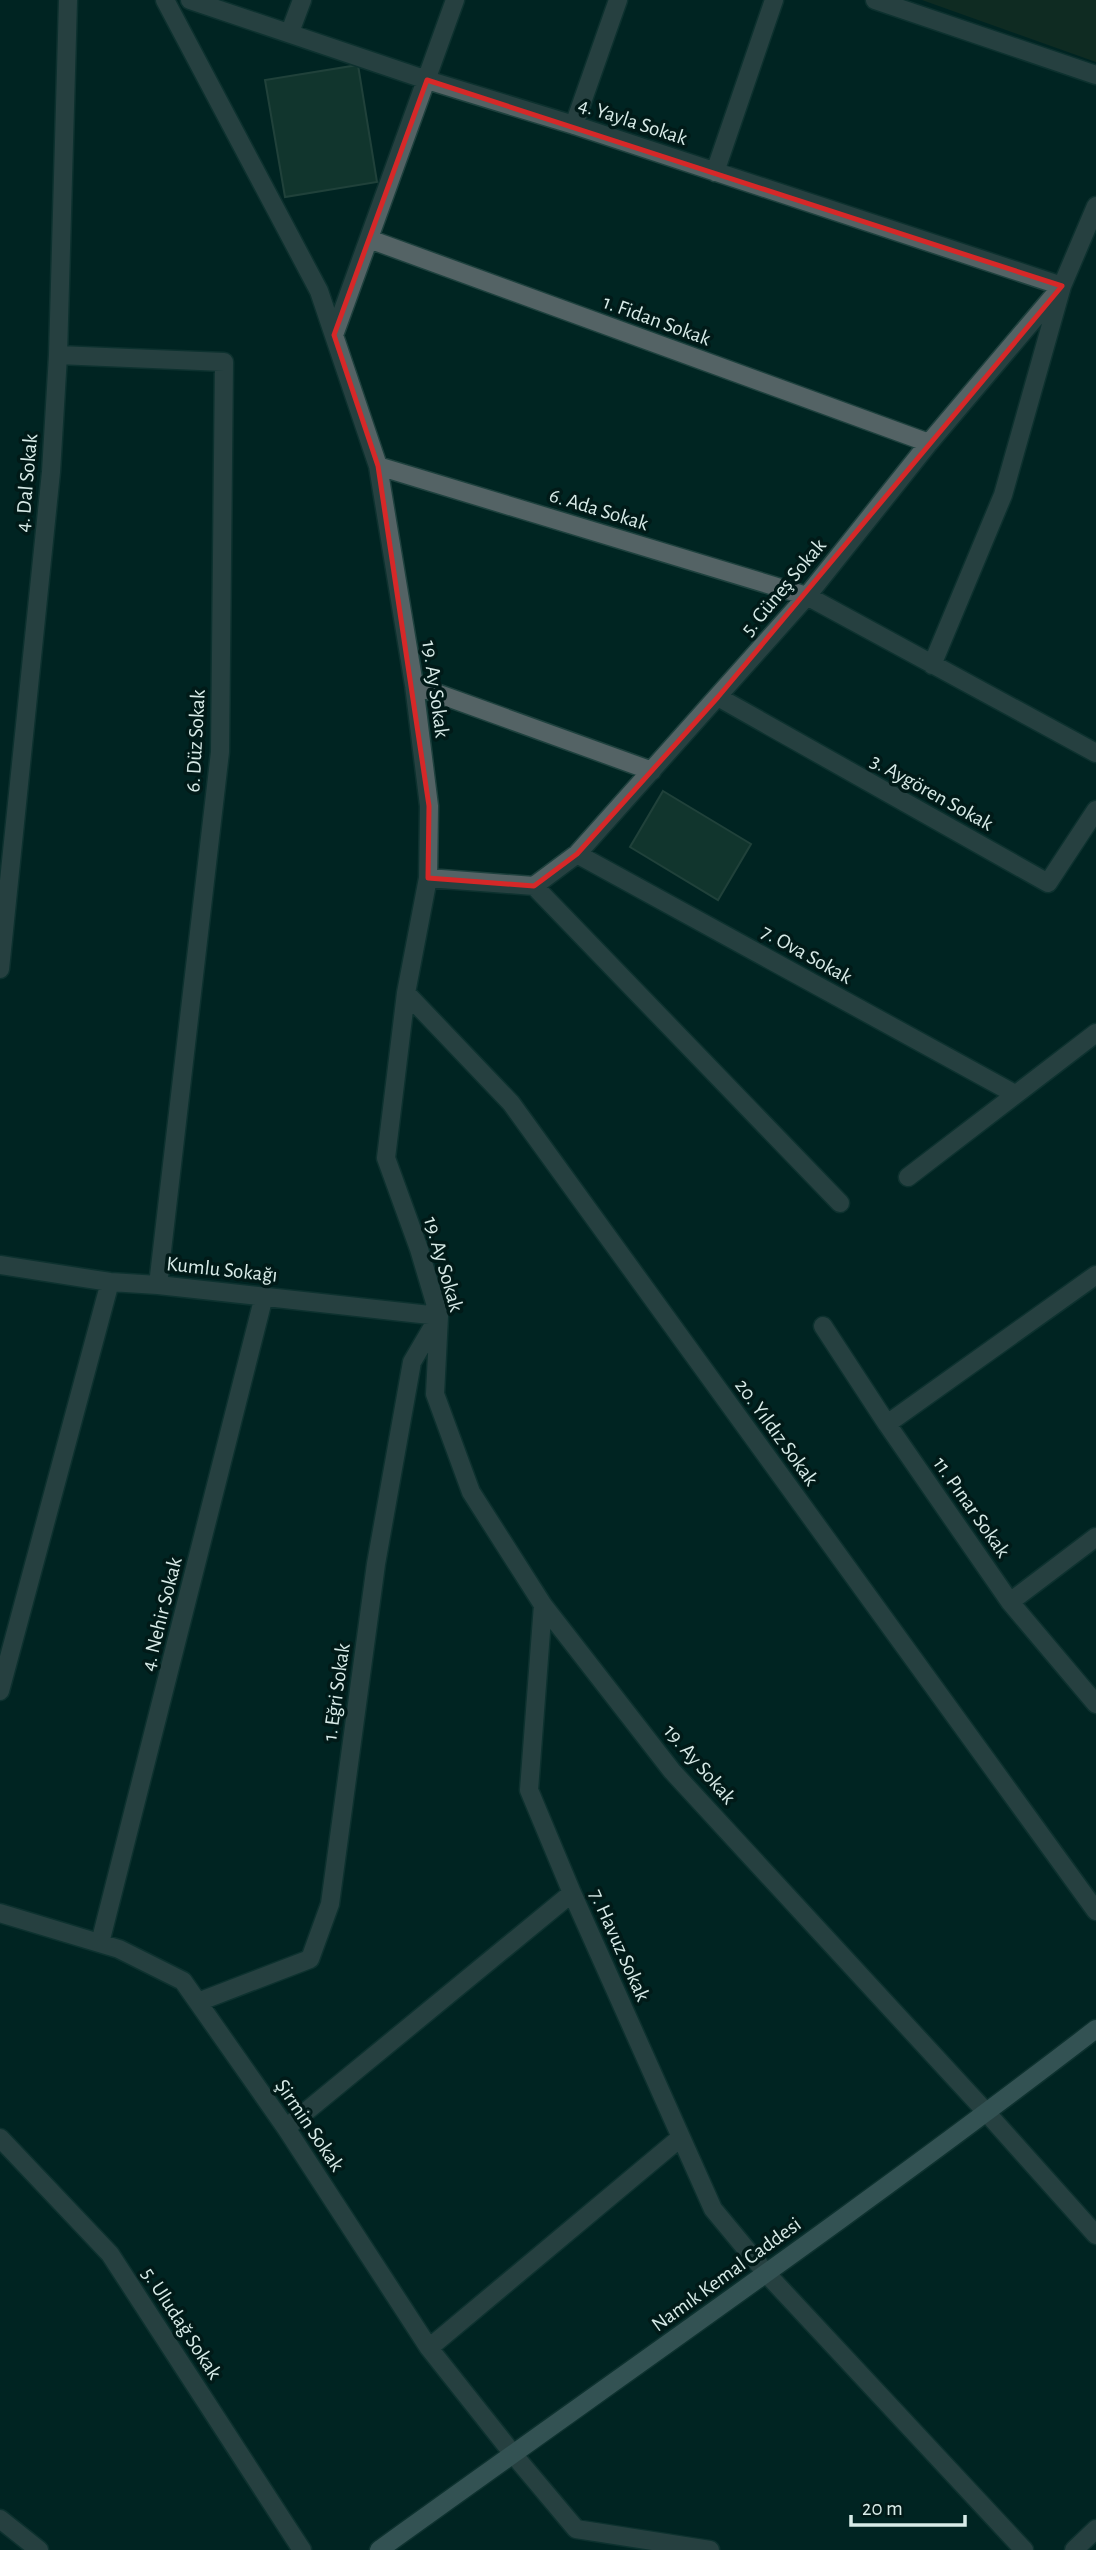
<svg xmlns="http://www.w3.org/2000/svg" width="1096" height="2550" font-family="'Alegreya Sans',sans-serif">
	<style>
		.green { fill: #233323 }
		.building { fill: #27493b; stroke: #476558; stroke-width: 2 }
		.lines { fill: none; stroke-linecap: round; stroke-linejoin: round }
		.street-casing { stroke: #1e413e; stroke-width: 21 }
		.secondary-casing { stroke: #1e413e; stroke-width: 21 }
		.street { stroke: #546365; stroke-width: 18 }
		.secondary { stroke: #728a8e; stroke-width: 18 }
		.marked { fill: none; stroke: #d62828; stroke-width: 5; stroke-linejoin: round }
		.labels { text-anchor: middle; stroke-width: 7; stroke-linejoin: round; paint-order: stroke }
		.street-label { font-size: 21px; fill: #d8ebe8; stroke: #011a18 }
	</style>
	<rect width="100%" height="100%" fill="#002522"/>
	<path class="green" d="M922 0H1096V62Z"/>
	<path class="building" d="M358 65 377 182 285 197 265 80Z
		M663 791 751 844 718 900 630 847Z"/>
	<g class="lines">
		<defs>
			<path id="street" d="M165 0 319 291 378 466 414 685 429 806 428 878 406 993 386 1158 419 1249 439 1316 435 1394 471 1492 543 1605 672 1771 987 2113 1096 2235
				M190 0 427 80 574 125 1062 286 1003 495 932 665
				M875 0 1096 75
				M290 32 302 0
				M574 125 618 0
				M715 172 774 0
				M369 239 929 443
				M334 335 455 0
				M58 355 224 362 220 752 158 1285
				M378 466 807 596 1096 753
				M414 685 652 771
				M718 697 1048 883 1096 810
				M577 854 1015 1094
				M428 878 534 886 577 854 807 596 929 443 1062 286 1096 206
				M534 886 840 1203
				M0 969 51 472 58 355 68 0
				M406 993 511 1103 1096 1911
				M908 1177 1096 1033
				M0 1265 110 1282 158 1285 439 1316 412 1362 376 1564 330 1904 310 1959 198 2002
				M823 1326 887 1424 1010 1602 1096 1704
				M887 1424 1096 1275
				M1010 1602 1096 1537
				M543 1605 529 1790 572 1893 713 2209 766 2273 1024 2550
				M0 1691 110 1282
				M0 1913 119 1949 183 1981 286 2128 429 2348 513 2454 576 2529 710 2550
				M100 1943 264 1296
				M286 2128 572 1893
				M0 2138 110 2254 302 2550
				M429 2348 680 2138
				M0 2519 39 2550
				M1074 2550 1096 2529"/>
			<path id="secondary" d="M379 2550C619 2377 862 2209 1096 2029"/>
		</defs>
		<use href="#street" class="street-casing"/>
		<use href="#secondary" class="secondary-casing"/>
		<use href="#street" class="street"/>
		<use href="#secondary" class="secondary"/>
	</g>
	<path d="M0 0H1096V2550H0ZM427 80 1062 286 718 697 577 854 534 886 428 878 429 806 378 466 334 335Z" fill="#002522" fill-opacity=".55" fill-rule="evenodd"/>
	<path class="marked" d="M427 80 1062 286 718 697 577 854 534 886 428 878 429 806 378 466 334 335Z"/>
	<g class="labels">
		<g class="street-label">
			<text transform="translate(633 121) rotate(18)" y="7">4. Yayla Sokak</text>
			<text transform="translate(657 320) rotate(20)" y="7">1. Fidan Sokak</text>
			<text transform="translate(26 483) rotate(-85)" y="7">4. Dal Sokak</text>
			<text transform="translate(599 509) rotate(17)" y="7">6. Ada Sokak</text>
			<text transform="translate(783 587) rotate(-50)" y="7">5. Güneş Sokak</text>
			<text transform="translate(436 689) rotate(82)" y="7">19. Ay Sokak</text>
			<text transform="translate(195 741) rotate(-87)" y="7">6. Düz Sokak</text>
			<text transform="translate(932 792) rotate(29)" y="7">3. Aygören Sokak</text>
			<text transform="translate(807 954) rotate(29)" y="7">7. Ova Sokak</text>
			<text transform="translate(444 1264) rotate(74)" y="7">19. Ay Sokak</text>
			<text transform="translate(222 1269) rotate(6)" y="7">Kumlu Sokağı</text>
			<text transform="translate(777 1432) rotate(54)" y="7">20. Yıldız Sokak</text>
			<text transform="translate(972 1507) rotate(55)" y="7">11. Pınar Sokak</text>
			<text transform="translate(161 1614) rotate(-76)" y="7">4. Nehir Sokak</text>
			<text transform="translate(336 1692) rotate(-82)" y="7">1. Eğri Sokak</text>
			<text transform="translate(700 1764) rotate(49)" y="7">19. Ay Sokak</text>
			<text transform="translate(620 1945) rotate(66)" y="7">7. Havuz Sokak</text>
			<text transform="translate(310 2125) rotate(56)" y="7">Şirmin Sokak</text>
			<text transform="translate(726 2274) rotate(-36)" y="7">Namık Kemal Caddesi</text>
			<text transform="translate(182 2323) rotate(57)" y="7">5. Uludağ Sokak</text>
		</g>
	</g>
	<path d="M851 2515v10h114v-10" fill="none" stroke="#d8ebe8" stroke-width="3.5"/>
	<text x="862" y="2515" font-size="21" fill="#d8ebe8" stroke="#011a18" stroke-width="5" paint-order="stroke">20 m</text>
</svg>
